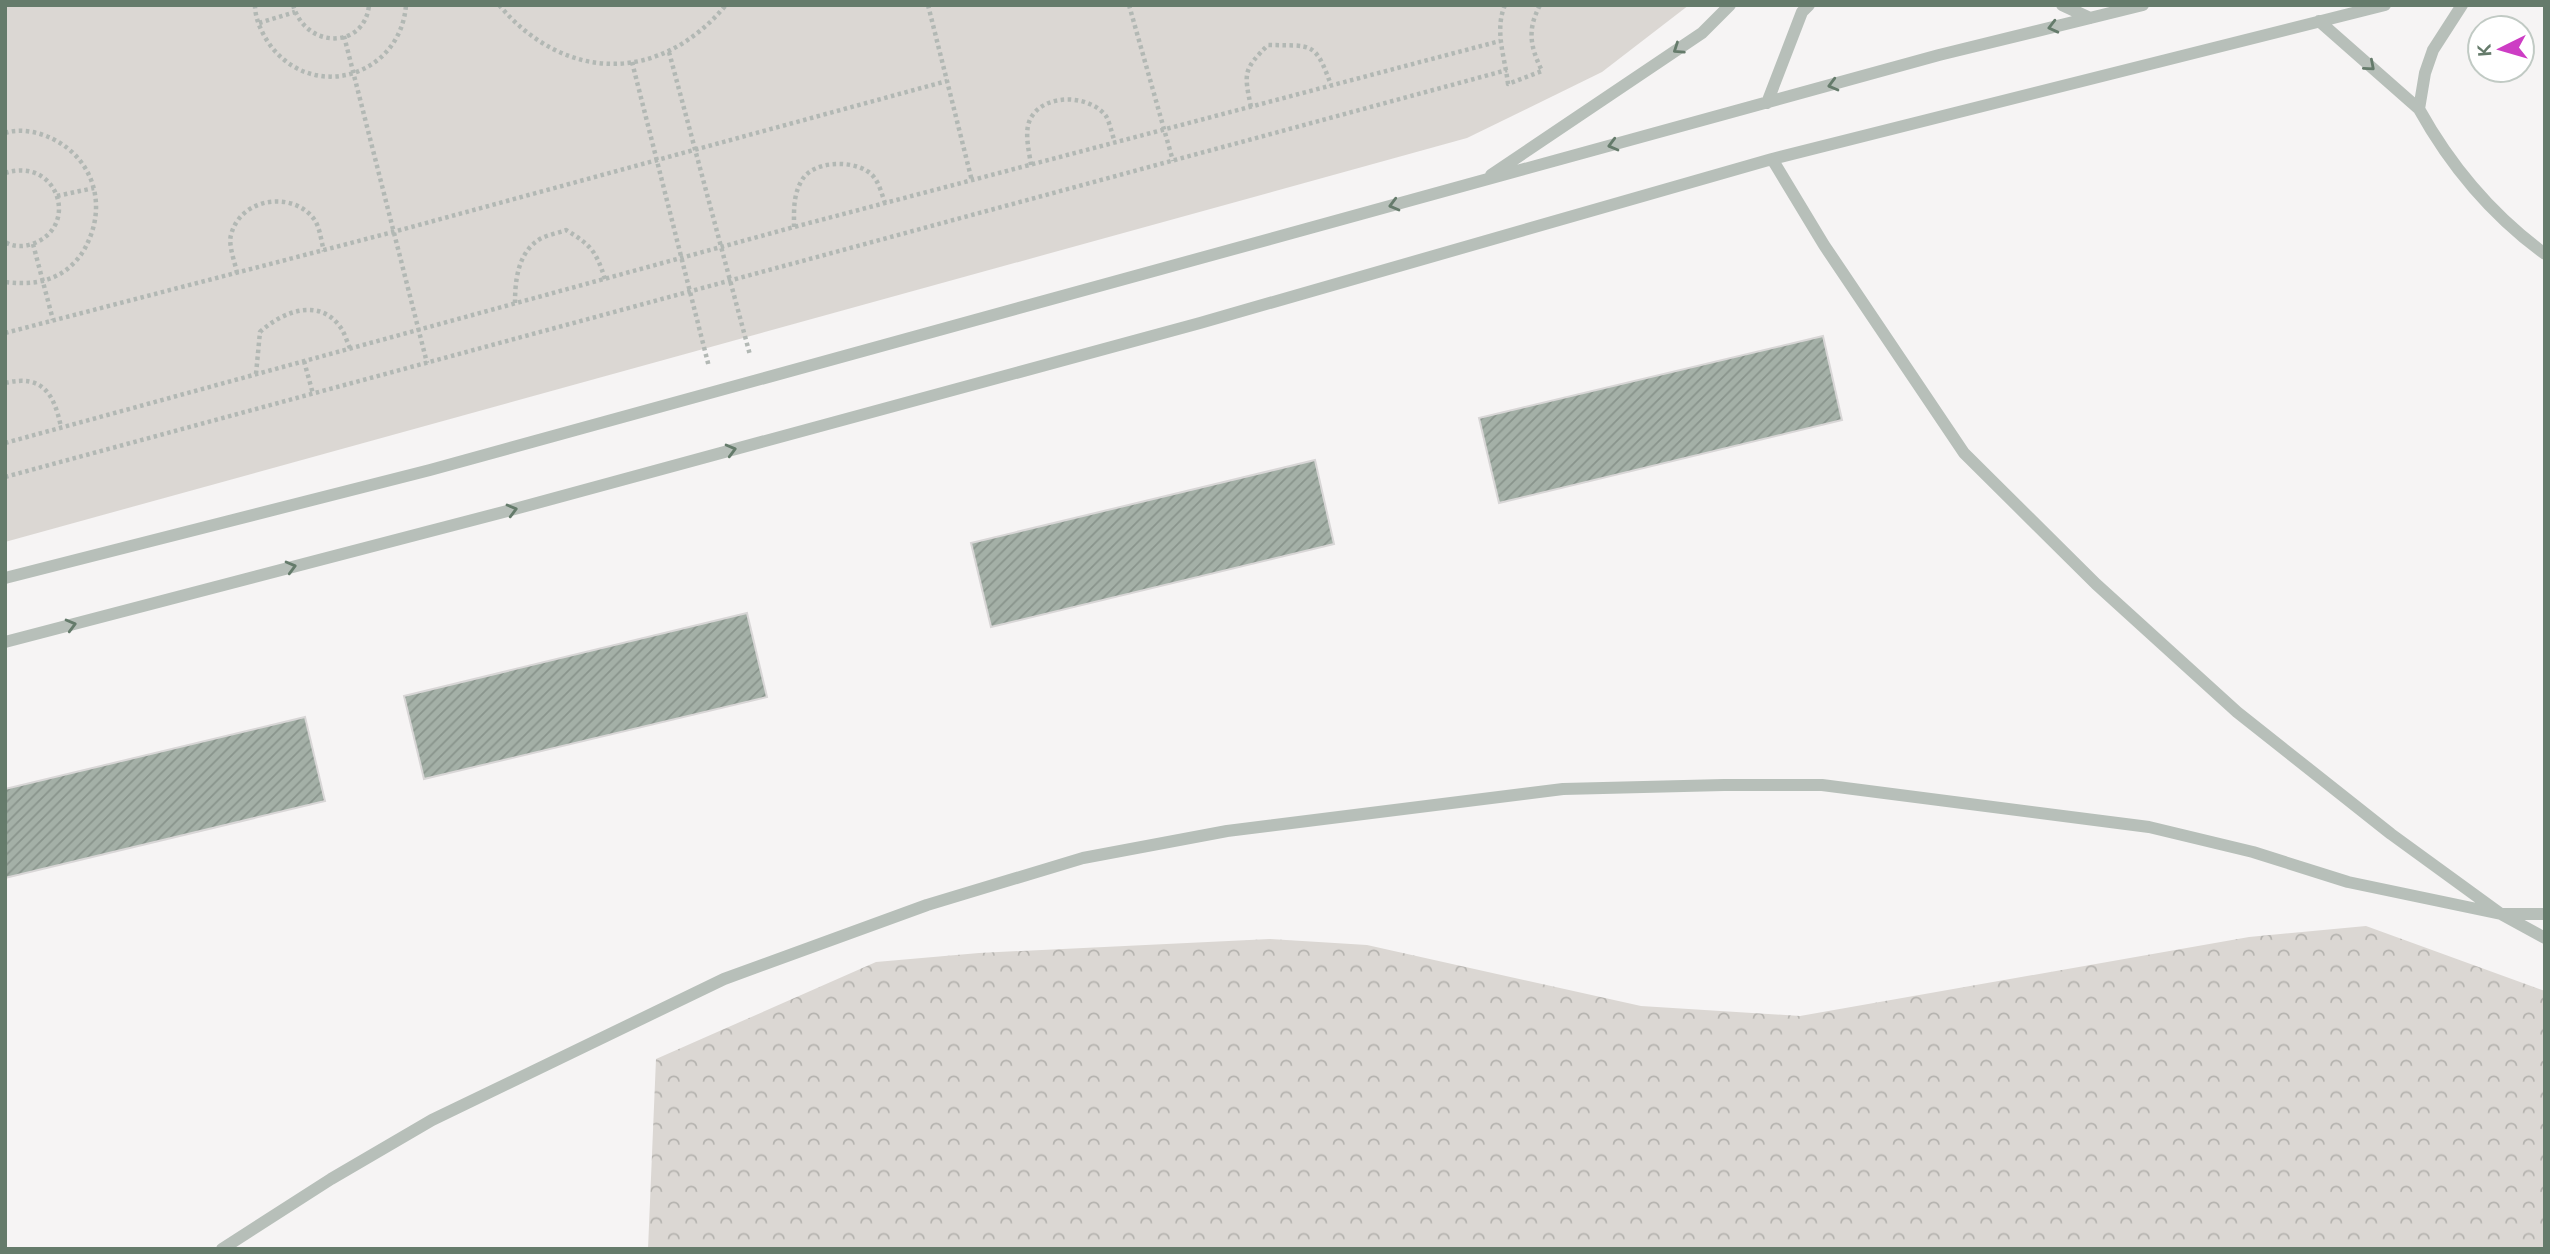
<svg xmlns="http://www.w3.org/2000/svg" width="2550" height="1254" font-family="Ubuntu,sans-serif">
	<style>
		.forest { fill: url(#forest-crowns) }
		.park { fill: #dbd7d3 }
		.building { fill: url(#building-hatch); stroke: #d8d6d6; stroke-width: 2 }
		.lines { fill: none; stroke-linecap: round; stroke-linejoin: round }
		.path { stroke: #b2b8b4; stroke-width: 4.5; stroke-dasharray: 3.5 3.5; stroke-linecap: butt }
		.minor { stroke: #b7bfb9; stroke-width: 12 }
		.oneway { stroke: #657b6b }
	</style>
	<defs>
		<pattern id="forest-crowns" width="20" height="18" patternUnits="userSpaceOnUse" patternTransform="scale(1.75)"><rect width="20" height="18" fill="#dbd7d3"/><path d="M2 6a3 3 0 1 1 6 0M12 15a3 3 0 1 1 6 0" fill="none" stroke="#b5b3af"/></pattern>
		<pattern id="building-hatch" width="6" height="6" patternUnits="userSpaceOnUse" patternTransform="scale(1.75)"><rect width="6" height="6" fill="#a4b0a7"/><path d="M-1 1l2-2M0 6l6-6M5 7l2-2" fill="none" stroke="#89948c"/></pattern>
	</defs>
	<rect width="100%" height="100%" fill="#f6f4f4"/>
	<path class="forest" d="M2366 926 2545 991V1249H648L656 1059 876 962 979 953 1270 939 1367 945 1641 1006 1800 1016 2249 937Z"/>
	<path class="park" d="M5 5H1689L1602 72 1467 138 5 542Z"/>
	<path class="building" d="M1823 336 1842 420 1499 503 1479 418Z
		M1315 460 1334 544 991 627 971 543Z
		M747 613 767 697 424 779 404 696Z
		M305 717 325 801 5 878V789Z"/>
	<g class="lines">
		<path class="path" d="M255 5C255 21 264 38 274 50 319 102 401 73 406 5
			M293 5C306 50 365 49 369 5
			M499 5C565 83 660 84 726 5
			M928 5 972 181
			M1129 5 1173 161
			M1505 5C1494 31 1505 57 1508 84L1542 71C1530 46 1527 30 1540 5
			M259 23 295 12
			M344 36 427 363
			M669 52 750 355
			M632 62 709 367
			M1251 107C1244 73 1243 70 1268 45 1313 46 1315 41 1331 85
			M5 133C20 128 39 132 53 139 93 159 107 204 87 244 82 256 70 269 58 275 41 284 24 284 5 282
			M1031 165C1029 150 1023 129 1032 116 1047 93 1090 95 1106 116 1110 123 1112 135 1115 142
			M5 173C58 156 81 227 32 244 23 247 13 247 5 242
			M57 196 94 188
			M794 227C794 210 793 195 802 180 813 161 850 160 867 171 878 177 881 192 885 203
			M33 244 53 320
			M237 273C235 262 228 245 231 235 240 198 292 190 314 219 320 227 321 241 324 251
			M515 303C515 280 518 252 540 239 547 235 558 233 566 230 591 245 596 251 605 279
			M5 333 393 232 947 81
			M304 361 313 394
			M256 374 260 332C283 311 320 297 341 328 345 334 347 342 350 348
			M5 383C43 374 54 394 61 427
			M5 443 794 227 1500 41
			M5 477 1507 70"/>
		<path class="minor" d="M2062 5 2090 18
			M2319 21 2419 109 2425 73 2433 50 2462 5
			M1767 103 1802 12 1809 5
			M2419 109C2450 165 2493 216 2545 254
			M1772 159 1824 245 1964 453 2096 584 2237 712 2391 834 2501 914 2545 938
			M1491 175 1702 33 1730 5
			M5 578 430 470 1939 55 2143 5
			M5 642 511 510 1200 323 1772 159 2385 5
			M222 1249 331 1179 432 1120 724 979 927 905 1083 858 1227 831 1563 789 1724 785H1822L2149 827 2253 852 2348 882 2501 914H2545"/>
	</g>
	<defs><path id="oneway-chevron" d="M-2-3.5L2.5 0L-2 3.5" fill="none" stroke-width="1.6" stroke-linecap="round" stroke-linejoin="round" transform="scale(1.75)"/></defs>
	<g class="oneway">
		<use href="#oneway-chevron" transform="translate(2053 27) rotate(166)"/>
		<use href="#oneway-chevron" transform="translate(1678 49) rotate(146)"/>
		<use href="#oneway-chevron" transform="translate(2370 66) rotate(41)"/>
		<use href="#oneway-chevron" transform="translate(1833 85) rotate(165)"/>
		<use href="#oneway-chevron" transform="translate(1613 145) rotate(165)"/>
		<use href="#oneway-chevron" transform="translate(1394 205) rotate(165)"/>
		<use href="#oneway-chevron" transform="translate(731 450) rotate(-15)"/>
		<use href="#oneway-chevron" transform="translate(512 510) rotate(-15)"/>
		<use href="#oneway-chevron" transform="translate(291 567) rotate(-15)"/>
		<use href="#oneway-chevron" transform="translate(71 625) rotate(-15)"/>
	</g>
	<rect width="2550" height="1254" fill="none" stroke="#657b6b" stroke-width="14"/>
	<g transform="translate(2501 49) rotate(265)"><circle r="33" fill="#ffffff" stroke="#c1cac4" stroke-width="2"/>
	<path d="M0-5L12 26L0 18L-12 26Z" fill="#cd3dc4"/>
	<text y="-10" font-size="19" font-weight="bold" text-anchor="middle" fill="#657b6b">K</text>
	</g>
</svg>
